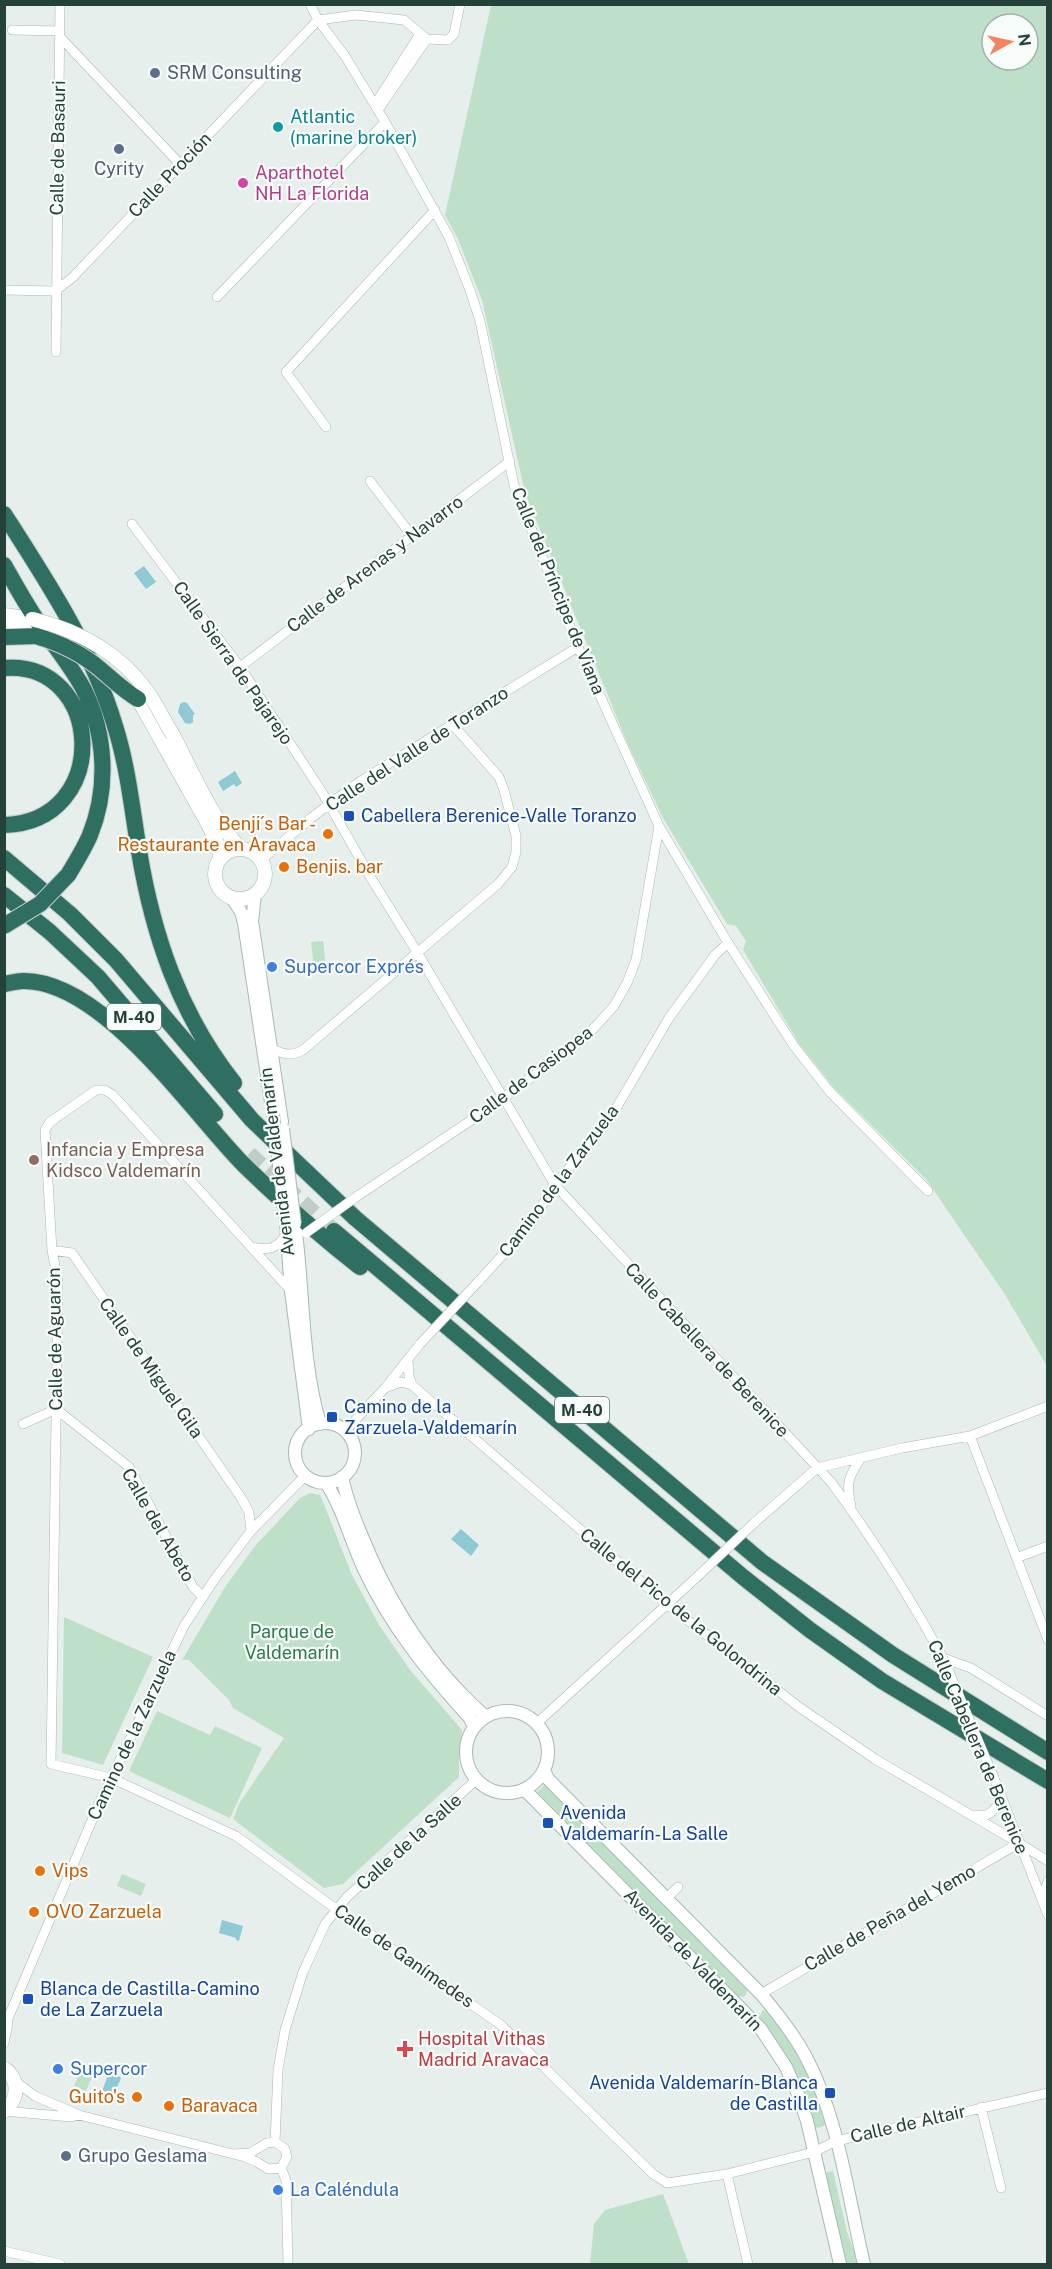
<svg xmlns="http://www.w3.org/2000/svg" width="1052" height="2269" font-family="'Public Sans',sans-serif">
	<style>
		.green { fill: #bfe0c8; fill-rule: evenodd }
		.water { fill: #8ec9d4 }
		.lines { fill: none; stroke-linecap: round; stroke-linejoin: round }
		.motorway-tunnel { stroke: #bfccc8; stroke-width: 16; stroke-dasharray: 16 8; stroke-linecap: butt }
		.minor-casing { stroke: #a8b8b2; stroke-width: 10 }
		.tertiary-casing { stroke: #a8b8b2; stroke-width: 14 }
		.secondary-casing { stroke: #a4bbb3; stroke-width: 15 }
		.motorway-casing { stroke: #c2cac8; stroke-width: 18 }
		.minor { stroke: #fff; stroke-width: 9 }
		.tertiary { stroke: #fff; stroke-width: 12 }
		.secondary { stroke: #fff; stroke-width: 14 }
		.motorway { stroke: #2f6f62; stroke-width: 16 }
		.minor-bridge-casing { stroke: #a8b8b2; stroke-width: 10; stroke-linecap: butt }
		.tertiary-bridge-casing { stroke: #a8b8b2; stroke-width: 14; stroke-linecap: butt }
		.secondary-bridge-casing { stroke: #a4bbb3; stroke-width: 15; stroke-linecap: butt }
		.motorway-bridge-casing { stroke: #c2cac8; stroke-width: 18; stroke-linecap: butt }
		.minor-bridge { stroke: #fff; stroke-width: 9 }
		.tertiary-bridge { stroke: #fff; stroke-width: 12 }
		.secondary-bridge { stroke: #fff; stroke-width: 14 }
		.motorway-bridge { stroke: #2f6f62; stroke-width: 16 }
		.service-dot { fill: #5c6f8a; stroke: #f7fbf9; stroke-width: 2 }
		.culture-dot { fill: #0f9aa8; stroke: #f7fbf9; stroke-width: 2 }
		.hotel-dot { fill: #d1479c; stroke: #f7fbf9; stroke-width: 2 }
		.transit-dot { fill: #1a4fb4; stroke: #f7fbf9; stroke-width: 2 }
		.food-dot { fill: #e8710a; stroke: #f7fbf9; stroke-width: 2 }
		.shop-dot { fill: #3f7fe0; stroke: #f7fbf9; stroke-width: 2 }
		.education-dot { fill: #8d6e63; stroke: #f7fbf9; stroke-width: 2 }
		.health-dot { fill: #e0444e; stroke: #f7fbf9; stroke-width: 2 }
		.labels { text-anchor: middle; stroke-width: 4.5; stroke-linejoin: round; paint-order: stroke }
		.shield { fill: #f7fbf9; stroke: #637a73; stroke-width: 1.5 }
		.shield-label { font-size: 16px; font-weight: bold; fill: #24423a }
		.service-label { font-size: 18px; fill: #4e5e75; stroke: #f7fbf9; text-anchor: start }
		.culture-label { font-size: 18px; fill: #0d838f; stroke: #f7fbf9; text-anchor: start }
		.street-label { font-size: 18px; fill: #24423a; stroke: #f7fbf9 }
		.hotel-label { font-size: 18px; fill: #b23c85; stroke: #f7fbf9; text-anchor: start }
		.transit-label { font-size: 18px; fill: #164399; stroke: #f7fbf9; text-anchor: start }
		.food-label { font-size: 18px; fill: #c56008; stroke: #f7fbf9; text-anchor: start }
		.shop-label { font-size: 18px; fill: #366cbe; stroke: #f7fbf9; text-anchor: start }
		.education-label { font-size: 18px; fill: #785e54; stroke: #f7fbf9; text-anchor: start }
		.park-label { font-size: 18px; fill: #2d7a4b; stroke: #f7fbf9 }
		.health-label { font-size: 18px; fill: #be3a42; stroke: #f7fbf9; text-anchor: start }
	</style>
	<rect width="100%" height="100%" fill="#e6efeb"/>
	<path class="green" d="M491 5H1047V1366L1004 1293 926 1179 835 1089 800 1045 743 950 746 941 736 926 727 924 663 818 627 742 525 493 482 300 457 237 445 215ZM992 24H1028V60H992Z
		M323 941 326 967 314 968 311 942Z
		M310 1493 320 1495 323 1502 352 1575 379 1625 410 1670 462 1730 459 1759V1777L343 1884 324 1888 233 1819 240 1802 284 1738 233 1708 229 1700 189 1660H182L225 1587 255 1546 300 1498Z
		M64 1617 153 1657 103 1765 62 1753Z
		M157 1711 210 1735 215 1726 262 1748 230 1818 129 1771Z
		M546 1783 747 1988 746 1995 743 1997 738 1996 537 1792Z
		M122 1874 146 1884 141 1896 117 1886Z
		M763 2010 769 2012C795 2048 815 2082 825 2125L819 2128 814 2127 783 2053 759 2017Z
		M84 2062 96 2067 86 2091 74 2086Z
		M833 2171 847 2232 859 2264H845L824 2173Z
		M663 2194 689 2264H590L594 2224 605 2210Z"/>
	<path class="water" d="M144 566 156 582 146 589 134 573Z
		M184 702 187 703 195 714 193 715V722L190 724 185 723 178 712 180 704Z
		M235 771 242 783 236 787 234 784 223 791 218 782Z
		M461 1529 479 1545 471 1556 451 1539Z
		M222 1920 243 1926 239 1941 236 1940V1938L219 1933Z
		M114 2072 121 2078 111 2101 100 2096 109 2073Z"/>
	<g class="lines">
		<path class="motorway-tunnel" d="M249 1154 334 1231"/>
		<defs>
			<path id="minor" d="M310 4 318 20 345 56 385 122 449 237 470 290 480 321 514 485 578 647 659 826 728 943 794 1046 830 1092 928 1191
				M12 30 60 31
				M60 37 180 164
				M376 103 420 34
				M378 110 427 39
				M4 290 55 291 72 278 318 20 356 15 404 20 427 39 448 40 454 34 460 4
				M217 297 385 122
				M56 352 60 4
				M326 427 286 372 435 210
				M370 481 412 536
				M132 524 240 667 322 792 371 878 417 952 555 1185 831 1482C873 1539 910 1597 943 1658L971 1668 1048 1716
				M240 667 510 461
				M261 860 311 818 359 782 578 647
				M272 1049C284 1054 291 1057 303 1050L498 884 512 867 516 852V836L504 790 499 777 453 725
				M356 1197 488 1109 585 1038 614 1006 627 983 636 960 659 826
				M251 1247C268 1251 279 1249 287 1232
				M52 1250 72 1253 242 1499 249 1512 251 1531
				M478 1282 530 1225 555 1185 611 1117 669 1018 715 955 728 943
				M291 1291 113 1095 105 1090H96L50 1122 45 1130 52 1250 58 1282 51 1764 111 1778 236 1836 355 1923 501 2025 653 2174 667 2183 727 2174 814 2152 836 2141 1048 2093
				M412 1385 667 1604 799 1707 875 1759 1019 1843 1048 1861
				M385 1388 401 1382 412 1385 409 1376 408 1359
				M56 1409 129 1467 193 1587 203 1597
				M23 1424 56 1409
				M345 1431 385 1388 420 1344
				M970 1436 1048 1640
				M851 1506C846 1484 848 1477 861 1458
				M754 1523 817 1468 902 1448 970 1436 1048 1406
				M1016 1558 1048 1546
				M537 1723 697 1577
				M994 1778 1048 1915
				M974 1815C990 1818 993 1811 1002 1799
				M667 1898 678 1887
				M1042 1900 1048 1881
				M761 1994 1019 1843
				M4 2028 98 1806 184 1626 214 1580 251 1531 305 1476
				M4 2043 8 2023
				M15 2081 35 2096 79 2115 245 2157 257 2162 268 2169 281 2168 287 2157 285 2149 275 2142 267 2143 250 2153 234 2154
				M981 2107 1001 2188
				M4 2111 71 2117 79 2115
				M275 2142 278 2070 285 2030 303 1972 325 1924 347 1897 476 1780
				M281 2168 286 2180 288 2264
				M727 2174 748 2264
				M4 2251 60 2264"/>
			<path id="tertiary" d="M255 895 252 921 282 1122
				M232 898 241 912 244 923 271 1102
				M286 1223 291 1291 309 1429
				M295 1224C304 1290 301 1359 320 1424
				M295 1453a30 30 0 1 1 60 0a30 30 0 1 1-60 0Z
				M342 1477C346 1497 353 1515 361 1534 384 1591 414 1642 455 1687 465 1697 474 1707 485 1716
				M326 1483C343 1509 350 1539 363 1567 389 1624 427 1671 469 1717L474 1726
				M466 1752a41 41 0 1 1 82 0a41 41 0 1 1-82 0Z
				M544 1770 548 1779 761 1994C777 2013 794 2034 806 2057 839 2119 848 2197 864 2264
				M524 1789 761 2029 786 2067 798 2094 807 2121 840 2264"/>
			<path id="secondary" d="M4 615 32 619
				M4 625 35 629
				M138 699 208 824 217 843 221 858
				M173 735C193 773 211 818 241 849
				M215 874a25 25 0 1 1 50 0a25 25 0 1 1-50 0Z
				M4 2068C20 2080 19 2099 4 2111"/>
			<path id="motorway" d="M4 514C47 581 92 649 115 726 128 767 132 809 139 851 153 936 180 1015 234 1083
				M4 565C17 588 29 610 44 631 58 650 72 668 83 688 106 733 109 788 90 835 84 849 76 862 68 875
				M4 637 36 636
				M4 668C104 660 113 822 4 825
				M4 858 70 914 116 960 252 1120 355 1218 762 1562 893 1655 1048 1752
				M4 895 50 932 98 977 215 1114
				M4 984C10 983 17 981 23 981 103 980 191 1111 243 1164 280 1200 319 1235 360 1267
				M334 1231 743 1577 810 1630 882 1681 1048 1781"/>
		</defs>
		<use href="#minor" class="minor-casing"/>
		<use href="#tertiary" class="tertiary-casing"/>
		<use href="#secondary" class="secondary-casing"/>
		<use href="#motorway" class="motorway-casing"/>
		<use href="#minor" class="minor"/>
		<use href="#tertiary" class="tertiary"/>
		<use href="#secondary" class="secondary"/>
		<use href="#motorway" class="motorway"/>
		<defs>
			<path id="minor-bridge" d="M306 1233 356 1197
				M420 1344 478 1282
				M697 1577 754 1523
				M943 1658 994 1778"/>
			<path id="tertiary-bridge" d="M273 1115 286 1223
				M283 1129 295 1224"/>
			<path id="secondary-bridge" d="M32 619C77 630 119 652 147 691 157 705 164 721 173 735"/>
			<path id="motorway-bridge" d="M36 636C60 643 81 653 100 669 113 680 124 691 138 699
				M4 926 40 904 68 875"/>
		</defs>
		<use href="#minor-bridge" class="minor-bridge-casing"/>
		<use href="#tertiary-bridge" class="tertiary-bridge-casing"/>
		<use href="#secondary-bridge" class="secondary-bridge-casing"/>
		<use href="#motorway-bridge" class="motorway-bridge-casing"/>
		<use href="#minor-bridge" class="minor-bridge"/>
		<use href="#tertiary-bridge" class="tertiary-bridge"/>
		<use href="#secondary-bridge" class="secondary-bridge"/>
		<use href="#motorway-bridge" class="motorway-bridge"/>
	</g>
	<g class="service-dot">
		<circle cx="155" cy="73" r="6"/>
		<circle cx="119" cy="149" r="6"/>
		<circle cx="66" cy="2156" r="6"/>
	</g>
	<circle class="culture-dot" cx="278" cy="127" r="6"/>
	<circle class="hotel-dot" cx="243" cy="183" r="6"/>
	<g class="transit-dot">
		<rect x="343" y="810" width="12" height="12" rx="3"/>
		<rect x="326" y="1411" width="12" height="12" rx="3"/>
		<rect x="542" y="1817" width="12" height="12" rx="3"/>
		<rect x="22" y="1993" width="12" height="12" rx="3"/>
		<rect x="824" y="2087" width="12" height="12" rx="3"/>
	</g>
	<g class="food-dot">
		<circle cx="328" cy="834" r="6"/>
		<circle cx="284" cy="867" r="6"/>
		<circle cx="40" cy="1871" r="6"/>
		<circle cx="34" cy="1912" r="6"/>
		<circle cx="137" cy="2097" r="6"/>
		<circle cx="169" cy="2106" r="6"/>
	</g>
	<g class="shop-dot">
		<circle cx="272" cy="967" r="6"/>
		<circle cx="58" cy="2069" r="6"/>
		<circle cx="278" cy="2190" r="6"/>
	</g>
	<circle class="education-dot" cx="34" cy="1160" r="6"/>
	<path class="health-dot" d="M402 2040h6v6h6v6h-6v6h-6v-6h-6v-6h6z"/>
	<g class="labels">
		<g class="shield">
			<rect x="107" y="1004" width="54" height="26" rx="4.5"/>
			<rect x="555" y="1397" width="54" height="26" rx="4.5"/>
		</g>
		<g class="shield-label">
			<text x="134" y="1023">M-40</text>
			<text x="582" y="1416">M-40</text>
		</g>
		<g class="service-label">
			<text x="167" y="79">SRM Consulting</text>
			<text x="119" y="175" text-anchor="middle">Cyrity</text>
			<text x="78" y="2162">Grupo Geslama</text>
		</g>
		<g class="culture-label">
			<text x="290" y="123">Atlantic<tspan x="290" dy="21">(marine broker)</tspan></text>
		</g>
		<g class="street-label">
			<text transform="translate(58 148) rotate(-89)" y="6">Calle de Basauri</text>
			<text transform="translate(170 175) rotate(-46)" y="6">Calle Proción</text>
			<text transform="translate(375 564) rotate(-37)" y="6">Calle de Arenas y Navarro</text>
			<text transform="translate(558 591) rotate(68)" y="6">Calle del Príncipe de Viana</text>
			<text transform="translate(233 663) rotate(55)" y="6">Calle Sierra de Pajarejo</text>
			<text transform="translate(417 749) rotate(-33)" y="6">Calle del Valle de Toranzo</text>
			<text transform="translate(531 1075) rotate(-37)" y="6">Calle de Casiopea</text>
			<text transform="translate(277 1162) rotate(-97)" y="6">Avenida de Valdemarín</text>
			<text transform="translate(559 1181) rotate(-53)" y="6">Camino de la Zarzuela</text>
			<text transform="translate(55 1339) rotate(-91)" y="6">Calle de Aguarón</text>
			<text transform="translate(707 1350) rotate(47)" y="6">Calle Cabellera de Berenice</text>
			<text transform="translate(151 1368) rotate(55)" y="6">Calle de Miguel Gila</text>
			<text transform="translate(158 1525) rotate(60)" y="6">Calle del Abeto</text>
			<text transform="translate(681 1612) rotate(39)" y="6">Calle del Pico de la Golondrina</text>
			<text transform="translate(132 1735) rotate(-65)" y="6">Camino de la Zarzuela</text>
			<text transform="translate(978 1747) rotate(67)" y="6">Calle Cabellera de Berenice</text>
			<text transform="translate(409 1842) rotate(-42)" y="6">Calle de la Salle</text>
			<text transform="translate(890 1918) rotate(-30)" y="6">Calle de Peña del Yemo</text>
			<text transform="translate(404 1956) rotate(35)" y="6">Calle de Ganímedes</text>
			<text transform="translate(693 1960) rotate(46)" y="6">Avenida de Valdemarín</text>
			<text transform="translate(908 2124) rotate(-13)" y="6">Calle de Altair</text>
		</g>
		<g class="hotel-label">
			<text x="255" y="179">Aparthotel<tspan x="255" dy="21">NH La Florida</tspan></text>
		</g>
		<g class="transit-label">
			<text x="361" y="822">Cabellera Berenice-Valle Toranzo</text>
			<text x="344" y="1413">Camino de la<tspan x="344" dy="21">Zarzuela-Valdemarín</tspan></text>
			<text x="560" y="1819">Avenida<tspan x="560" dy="21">Valdemarín-La Salle</tspan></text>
			<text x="40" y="1995">Blanca de Castilla-Camino<tspan x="40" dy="21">de La Zarzuela</tspan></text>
			<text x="818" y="2089" text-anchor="end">Avenida Valdemarín-Blanca<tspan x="818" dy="21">de Castilla</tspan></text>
		</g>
		<g class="food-label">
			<text x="316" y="830" text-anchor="end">Benji´s Bar -<tspan x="316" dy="21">Restaurante en Aravaca</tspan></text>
			<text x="296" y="873">Benjis. bar</text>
			<text x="52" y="1877">Vips</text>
			<text x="46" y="1918">OVO Zarzuela</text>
			<text x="125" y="2103" text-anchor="end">Guito's</text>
			<text x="181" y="2112">Baravaca</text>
		</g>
		<g class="shop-label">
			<text x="284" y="973">Supercor Exprés</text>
			<text x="70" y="2075">Supercor</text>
			<text x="290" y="2196">La Caléndula</text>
		</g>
		<g class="education-label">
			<text x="46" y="1156">Infancia y Empresa<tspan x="46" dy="21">Kidsco Valdemarín</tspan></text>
		</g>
		<g class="park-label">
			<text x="292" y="1638">Parque de<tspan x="292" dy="21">Valdemarín</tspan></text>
		</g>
		<g class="health-label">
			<text x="418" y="2045">Hospital Vithas<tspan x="418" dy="21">Madrid Aravaca</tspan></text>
		</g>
	</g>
	<rect width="1052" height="2269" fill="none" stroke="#24423a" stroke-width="12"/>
	<g transform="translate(1010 42) rotate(82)"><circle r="28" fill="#f7fbf9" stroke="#a3b1ad" stroke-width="1.5"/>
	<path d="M0-4.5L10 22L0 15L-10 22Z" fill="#f4845f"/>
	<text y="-9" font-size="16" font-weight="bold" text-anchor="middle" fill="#24423a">N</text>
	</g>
</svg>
